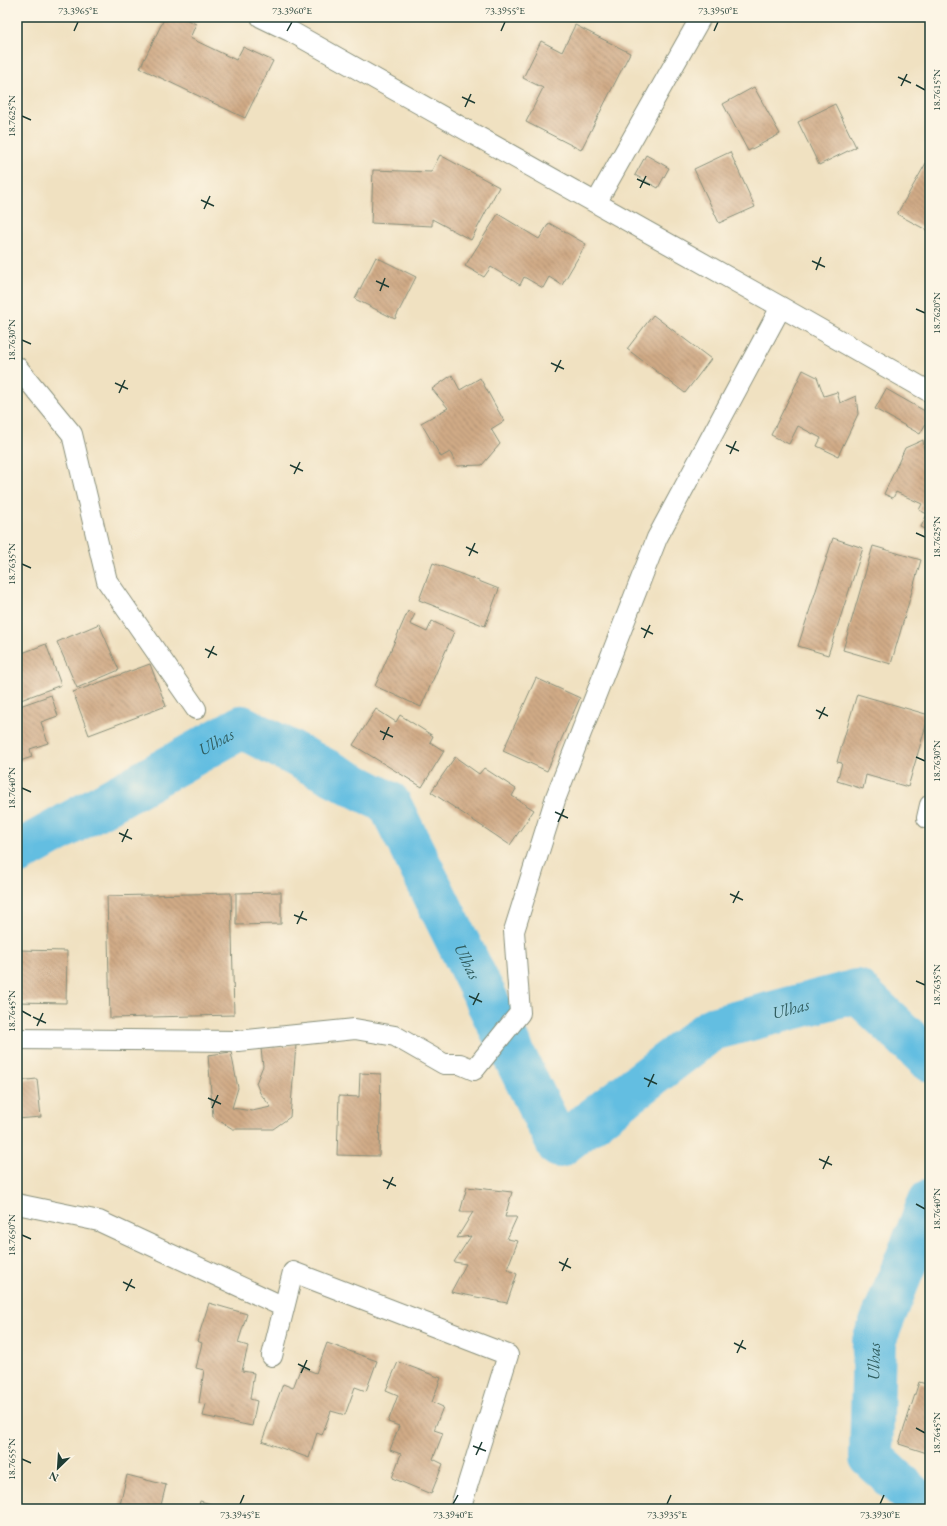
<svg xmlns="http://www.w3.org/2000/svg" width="947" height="1526" font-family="'EB Garamond',serif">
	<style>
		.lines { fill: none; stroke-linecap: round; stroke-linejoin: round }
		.river { stroke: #63bee1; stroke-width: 44 }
		.building { fill: url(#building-back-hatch) }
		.street-casing { stroke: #888f7a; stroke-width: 22 }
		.street { stroke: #fff; stroke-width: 20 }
		.ticks { fill: none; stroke: #1f3d34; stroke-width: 1.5 }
		.labels { text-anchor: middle; stroke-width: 3; stroke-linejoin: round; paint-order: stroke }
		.water-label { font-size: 17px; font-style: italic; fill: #305d5f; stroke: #fcf5e5 }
		.neatline { fill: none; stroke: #1f3d34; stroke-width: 1.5 }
		.ticks-label { font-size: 10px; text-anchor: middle; fill: #1f3d34 }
	</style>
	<defs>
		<pattern id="building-back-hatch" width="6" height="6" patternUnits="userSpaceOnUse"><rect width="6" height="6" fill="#d0aa86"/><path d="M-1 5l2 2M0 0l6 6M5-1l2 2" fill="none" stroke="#a88c6e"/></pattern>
	</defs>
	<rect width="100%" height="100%" fill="#fcf5e5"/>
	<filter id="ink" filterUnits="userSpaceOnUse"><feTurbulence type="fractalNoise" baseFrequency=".025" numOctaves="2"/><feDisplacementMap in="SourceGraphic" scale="8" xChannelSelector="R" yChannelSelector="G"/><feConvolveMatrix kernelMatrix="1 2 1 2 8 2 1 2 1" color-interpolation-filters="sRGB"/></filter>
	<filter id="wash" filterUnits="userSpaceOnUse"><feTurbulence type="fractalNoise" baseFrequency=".012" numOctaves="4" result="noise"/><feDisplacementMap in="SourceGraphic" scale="16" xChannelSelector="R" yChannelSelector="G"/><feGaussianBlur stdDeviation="0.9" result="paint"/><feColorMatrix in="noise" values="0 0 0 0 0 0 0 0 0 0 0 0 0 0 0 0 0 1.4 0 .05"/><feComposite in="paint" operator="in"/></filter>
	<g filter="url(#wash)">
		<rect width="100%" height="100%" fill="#f0e1c1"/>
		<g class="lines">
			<g class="river">
				<path id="s1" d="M17 853 242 727 389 803 559 1146 712 1029 857 991 930 1060"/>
				<path id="s2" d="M927 1509 871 1457 874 1341 930 1201"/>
			</g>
		</g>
		<g id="blocks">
			<path class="building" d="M165 17H181L196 24 190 38 236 60 243 47 273 61 245 118 140 68Z
				M575 25 630 53 581 150 526 122 543 88 523 78 541 41 562 52Z
				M754 87 780 134 748 151 723 104Z
				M835 104 856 147 819 165 798 122Z
				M730 152 755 207 719 223 694 169Z
				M440 155 499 187 471 240 432 219V226L371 223 373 170 431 172Z
				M646 155 669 168 658 188 635 175Z
				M930 156V232L897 214Z
				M498 214 539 239 549 223 586 244 562 285 549 277 543 288 524 277 520 285 491 267 484 277 465 266Z
				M376 257 416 277 395 319 355 299Z
				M653 315 711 359 685 393 627 349Z
				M803 370 817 377 824 396 837 392 840 403 856 396 858 414 838 456 817 446 821 438 798 426 789 444 771 435Z
				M452 375 460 390 480 378 504 421 491 429 500 444 482 465 457 466 450 452 441 457 421 423 448 408 432 389Z
				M886 389 930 414V416L920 434 875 409Z
				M923 440 925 456H930V531L921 527 927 514 919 510 922 504 896 492 893 498 884 494 905 448Z
				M833 538 863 548 828 655 798 646Z
				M873 546 921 560 891 664 843 650Z
				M433 563 499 589 485 626 419 600Z
				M408 611 415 614 410 624 427 632 432 621 454 632 421 707 375 686Z
				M99 624 119 670 77 688 57 642Z
				M46 644 61 685 18 701 17 655Z
				M150 664 166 706 89 735 73 692Z
				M536 678 580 698 547 771 503 751Z
				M857 694 929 715 908 787 866 775 863 789 837 781 842 763 837 762Z
				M51 695 58 716 41 722 48 743 30 749 32 757 17 762V707Z
				M376 709 396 722 400 715 433 736 430 742 444 751 422 787 353 745Z
				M455 757 479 774 484 768 516 789 512 796 534 810 510 845 431 792Z
				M281 892V924L236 925V893Z
				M231 893 234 1015 110 1018 107 896Z
				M17 950 67 951 66 1003 17 1002Z
				M296 1045 290 1117 273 1129H233L213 1117 208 1055 231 1052 238 1088 232 1108 252 1111 271 1107 260 1093 256 1083 263 1066 261 1049Z
				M360 1073 381 1074 379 1156 337 1155 339 1096 359 1097Z
				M37 1079 41 1117 17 1119V1081Z
				M467 1187 512 1192 505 1217H517L507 1239 518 1241 507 1269 517 1274 507 1303 451 1292 466 1264 454 1262 471 1236 457 1238 473 1212H460Z
				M209 1303 247 1314 238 1343 248 1346 242 1371 254 1373 250 1399 257 1401 252 1426 203 1416 206 1404 199 1403 204 1370 196 1368 202 1343 197 1341Z
				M327 1343 377 1361 366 1391 355 1387 345 1415 331 1411 322 1435 317 1433 309 1458 262 1441 283 1384 293 1388 301 1367 316 1373Z
				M398 1362 441 1378 432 1402 443 1407 434 1430 443 1433 433 1459 443 1464 431 1494 392 1478 401 1454 390 1450 399 1426 388 1422 398 1395 386 1390Z
				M919 1382 930 1385V1454L899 1444Z
				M127 1475 166 1485 160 1509H119Z
				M200 1501 218 1506 217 1509H198Z"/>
		</g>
	</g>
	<g filter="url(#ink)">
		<use href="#blocks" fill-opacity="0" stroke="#888f7a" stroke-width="1"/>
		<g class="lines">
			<defs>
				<path id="street" d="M261 17 290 31 781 307 930 392
					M596 203 701 17
					M17 367 72 434 107 581 196 709
					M927 818 930 805
					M17 1039 238 1041 355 1029 395 1036 444 1064H460L474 1070 520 1013 514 931 556 797 657 538 781 307
					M17 1204 99 1221 284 1307
					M272 1356 293 1272 508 1355 460 1509"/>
			</defs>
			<use href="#street" class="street-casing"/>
			<use href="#street" class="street"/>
		</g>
	</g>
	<path class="ticks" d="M74 31 78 22M287 31 292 22M501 31 505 22M714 31 718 22M898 77 911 83M916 85 925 90M901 86 907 74M462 97 475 103M465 107 471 94M22 116 31 120M637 179 650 185M640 188 646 176M201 200 214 206M204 209 210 196M812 261 825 267M816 270 821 257M376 281 389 287M380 291 385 278M916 309 925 313M22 340 31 344M551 363 564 369M555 372 561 360M115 383 128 389M119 393 125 380M726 445 739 451M730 454 736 441M290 465 303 471M294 474 300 462M916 533 925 537M466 547 478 553M469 556 475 543M22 564 31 568M641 628 653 634M644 638 650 625M205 649 217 655M208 658 214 646M816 710 828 716M819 719 825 707M380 731 393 737M383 740 389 727M916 757 925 761M22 788 31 792M555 812 568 818M558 822 564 809M119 833 132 839M122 842 128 829M730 894 743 900M733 903 739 891M294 915 307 920M297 924 303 911M916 981 925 985M469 996 482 1002M473 1005 479 993M22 1011 31 1016M33 1017 46 1023M37 1026 43 1013M644 1078 657 1084M648 1087 654 1074M208 1098 221 1104M212 1108 218 1095M819 1159 832 1165M823 1169 829 1156M383 1180 396 1186M387 1189 393 1177M916 1204 925 1209M22 1235 31 1239M559 1262 571 1268M562 1271 568 1258M123 1282 135 1288M126 1291 132 1279M734 1343 746 1349M737 1353 743 1340M298 1364 310 1370M301 1373 307 1360M916 1428 925 1433M473 1446 486 1451M476 1455 482 1442M22 1459 31 1463M240 1504 244 1495M453 1504 458 1495M667 1504 671 1495M880 1504 884 1495"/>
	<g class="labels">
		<g class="water-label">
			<text dy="6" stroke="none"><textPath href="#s1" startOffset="228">Ulhas</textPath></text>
			<text dy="6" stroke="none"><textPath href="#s1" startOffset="600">Ulhas</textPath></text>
			<text dy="6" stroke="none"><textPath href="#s1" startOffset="1080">Ulhas</textPath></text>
			<text dy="6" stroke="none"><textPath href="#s2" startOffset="172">Ulhas</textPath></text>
		</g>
	</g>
	<rect width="947" height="1526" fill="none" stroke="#fcf5e5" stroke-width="44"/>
	<g transform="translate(58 1468) rotate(205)" stroke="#fcf5e5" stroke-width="3" paint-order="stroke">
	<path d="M0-3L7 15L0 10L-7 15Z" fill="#1f3d34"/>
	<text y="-6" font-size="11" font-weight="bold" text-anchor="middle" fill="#1f3d34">N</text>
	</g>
	<rect x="22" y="22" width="903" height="1482" class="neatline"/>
	<g class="ticks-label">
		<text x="78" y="14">73.3965°E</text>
		<text x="292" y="14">73.3960°E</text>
		<text x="505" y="14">73.3955°E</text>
		<text x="718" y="14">73.3950°E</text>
		<text transform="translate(936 90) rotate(-90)" y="4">18.7615°N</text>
		<text transform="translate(11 116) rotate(-90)" y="4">18.7625°N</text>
		<text transform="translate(936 313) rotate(-90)" y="4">18.7620°N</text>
		<text transform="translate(11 340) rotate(-90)" y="4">18.7630°N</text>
		<text transform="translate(936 537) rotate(-90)" y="4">18.7625°N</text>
		<text transform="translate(11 564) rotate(-90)" y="4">18.7635°N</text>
		<text transform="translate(936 761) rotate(-90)" y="4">18.7630°N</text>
		<text transform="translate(11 788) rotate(-90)" y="4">18.7640°N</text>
		<text transform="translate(936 985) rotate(-90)" y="4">18.7635°N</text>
		<text transform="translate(11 1011) rotate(-90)" y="4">18.7645°N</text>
		<text transform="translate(936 1209) rotate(-90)" y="4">18.7640°N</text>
		<text transform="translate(11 1235) rotate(-90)" y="4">18.7650°N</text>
		<text transform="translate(936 1433) rotate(-90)" y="4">18.7645°N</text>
		<text transform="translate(11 1459) rotate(-90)" y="4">18.7655°N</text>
		<text x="240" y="1518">73.3945°E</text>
		<text x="453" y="1518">73.3940°E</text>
		<text x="667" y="1518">73.3935°E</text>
		<text x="880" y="1518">73.3930°E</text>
	</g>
</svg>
